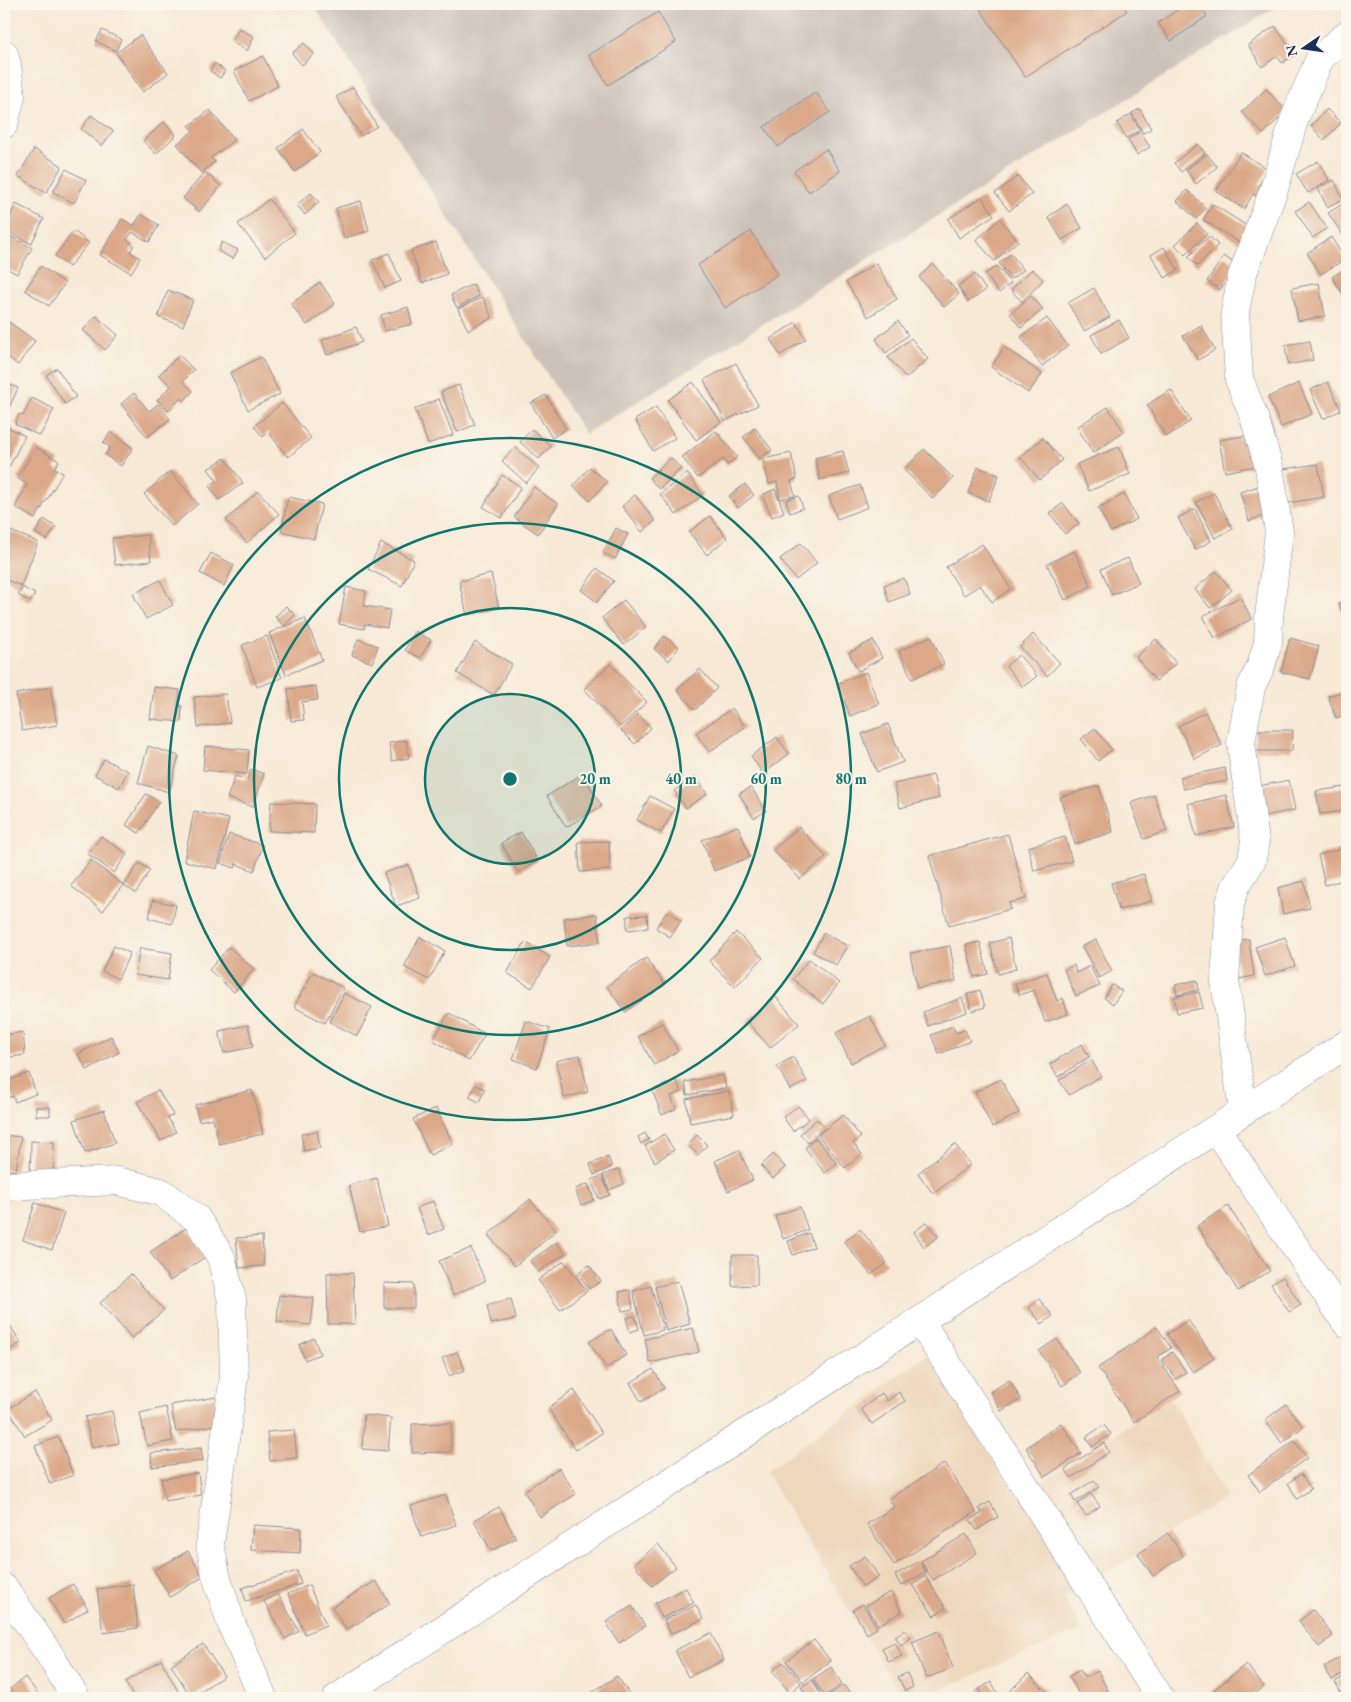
<svg xmlns="http://www.w3.org/2000/svg" width="1351" height="1702" font-family="'EB Garamond',serif">
	<style>
		.built { fill: #eed7bb }
		.industrial { fill: #ccc2b9 }
		.building { fill: #dba989 }
		.lines { fill: none; stroke-linecap: round; stroke-linejoin: round }
		.minor-casing { stroke: #898c9a; stroke-width: 29 }
		.minor { stroke: #fff; stroke-width: 28 }
		.ring { fill: none; stroke: #0f766e; stroke-width: 2.5 }
		.centre { fill: #0f766e; stroke: #fbf7ec; stroke-width: 2.5 }
		.ring-label { font-size: 15px; text-anchor: middle; font-weight: bold; fill: #0f766e; stroke: #fbf7ec; stroke-width: 4; stroke-linejoin: round; paint-order: stroke }
	</style>
	<rect width="100%" height="100%" fill="#fbf7ec"/>
	<filter id="ink" filterUnits="userSpaceOnUse"><feTurbulence type="fractalNoise" baseFrequency=".02" numOctaves="2"/><feDisplacementMap in="SourceGraphic" scale="10" xChannelSelector="R" yChannelSelector="G"/><feConvolveMatrix kernelMatrix="1 2 1 2 8 2 1 2 1" color-interpolation-filters="sRGB"/></filter>
	<filter id="wash" filterUnits="userSpaceOnUse"><feTurbulence type="fractalNoise" baseFrequency=".0096" numOctaves="4" result="noise"/><feDisplacementMap in="SourceGraphic" scale="20" xChannelSelector="R" yChannelSelector="G"/><feGaussianBlur stdDeviation="1.12" result="paint"/><feColorMatrix in="noise" values="0 0 0 0 0 0 0 0 0 0 0 0 0 0 0 0 0 1.4 0 .05"/><feComposite in="paint" operator="in"/></filter>
	<g filter="url(#wash)">
		<rect width="100%" height="100%" fill="#f7e9d5"/>
		<path class="built" d="M927 1355 1018 1498 1170 1398 1227 1497 1168 1533 1138 1554 1063 1597 1082 1629 920 1698H902L766 1472Z"/>
		<path class="industrial" d="M313 4H1281L585 434Z"/>
		<g id="blocks">
			<path class="building" d="M977 4H1122L1127 11 1025 77Z
				M1186 4H1199L1207 16 1171 41 1158 23Z
				M658 12 676 42 608 85 589 55Z
				M1275 26 1295 55 1282 63 1277 56 1262 67 1248 45Z
				M239 28 254 37 247 51 232 42Z
				M102 30 121 39 116 51 96 41Z
				M140 35 168 73 143 92 116 53Z
				M304 43 314 54 302 65 292 53Z
				M263 56 278 86 249 101 234 71Z
				M215 63 225 71 220 78 210 71Z
				M353 87 377 126 361 136 336 97Z
				M1266 89 1287 111 1263 134 1242 112Z
				M816 92 830 112 778 147 764 127Z
				M1140 109 1151 129 1143 133 1132 113Z
				M1327 109 1341 123 1324 140 1311 126Z
				M210 110 234 140 211 158 215 162 201 173 177 144 193 131 189 126Z
				M1131 114 1140 130 1126 138 1117 123Z
				M91 115 113 131 102 146 81 129Z
				M164 122 176 135 156 154 143 141Z
				M303 129 320 152 295 172 278 148Z
				M1140 132 1150 147 1137 155 1128 139Z
				M1198 144 1205 153 1181 172 1174 163Z
				M34 149 62 166 46 193 18 176Z
				M826 149 840 171 809 192 794 171Z
				M1241 152 1268 170 1258 186 1265 190 1260 199 1253 194 1244 209 1216 191Z
				M1207 154 1217 167 1196 184 1186 170Z
				M1318 161 1329 180 1308 193 1296 174Z
				M66 169 86 180 74 203 53 192Z
				M205 172 221 186 199 212 183 198Z
				M1018 176 1032 194 1009 211 995 193Z
				M1334 180 1343 199 1327 207 1318 188Z
				M1187 190 1206 208 1196 219 1177 201Z
				M311 193 319 202 305 215 297 205Z
				M982 197 994 215 959 238 948 219Z
				M269 199 295 233 265 257 238 224Z
				M361 201 369 231 344 238 336 208Z
				M1347 201V232L1343 235 1328 213Z
				M1309 202 1327 228 1313 238 1295 211Z
				M16 204 44 219 31 244 4 229Z
				M1067 204 1082 228 1062 240 1048 217Z
				M1212 204 1249 227 1240 243 1203 220Z
				M141 214 159 225 149 242 132 232 127 240 134 245 130 252 140 258 131 273 100 255 122 219 134 226Z
				M1000 219 1018 241 994 261 976 240Z
				M1197 223 1207 234 1185 255 1175 245Z
				M74 231 89 243 69 267 55 256Z
				M751 231 778 274 725 308 698 265Z
				M6 233 32 248 17 274 4 267V237Z
				M1209 236 1218 245 1197 266 1188 257Z
				M1331 237 1345 259 1321 274 1307 253Z
				M222 242 238 250 233 259 218 251Z
				M436 242 447 274 422 283 411 251Z
				M1164 247 1178 270 1165 278 1151 255Z
				M389 253 401 281 385 288 372 260Z
				M1011 254 1024 270 1011 279 999 263Z
				M1224 256 1238 266 1220 290 1207 281Z
				M876 263 897 299 868 317 846 282Z
				M933 264 959 294 944 307 919 277Z
				M41 266 65 283 49 306 25 290Z
				M997 266 1011 283 999 293 985 274Z
				M1347 267V294L1344 295 1332 277Z
				M1032 269 1043 280 1022 302 1011 290Z
				M975 274 986 290 968 302 958 286Z
				M320 282 335 304 307 325 291 304Z
				M1319 283 1325 316 1298 321 1292 288Z
				M473 284 479 296 457 308 451 295Z
				M1094 288 1110 317 1084 331 1068 303Z
				M168 290 193 300 183 326 158 317Z
				M1031 296 1043 309 1021 328 1010 314Z
				M483 297 492 318 468 330 458 309Z
				M408 307 412 324 385 331 381 315Z
				M96 316 118 335 105 350 83 330Z
				M1047 318 1068 346 1042 366 1021 337Z
				M5 319 35 341 18 365 4 354Z
				M1119 320 1129 338 1101 354 1091 335Z
				M898 321 908 335 886 353 876 339Z
				M796 322 806 339 780 355 770 339Z
				M1201 325 1215 350 1198 360 1183 336Z
				M356 327 362 342 327 355 322 340Z
				M911 338 928 359 906 378 888 357Z
				M1310 341 1313 360 1288 365 1285 345Z
				M1004 347 1042 374 1028 393 991 367Z
				M179 355 194 370 183 381 193 391 184 401 181 398 168 411 157 400 171 386 159 375Z
				M261 357 280 394 248 410 230 373Z
				M736 363 758 405 725 421 704 380Z
				M57 368 76 397 65 404 46 375Z
				M4 382 18 388 9 408 4 405Z
				M693 382 721 422 696 440 668 400Z
				M1328 382 1341 410 1323 419 1310 390Z
				M1299 383 1312 414 1281 427 1268 397Z
				M459 385 475 425 457 432 441 392Z
				M1171 390 1191 421 1166 437 1147 405Z
				M134 393 149 411 158 404 170 419 147 437 121 404Z
				M546 395 566 429 552 438 531 403Z
				M32 398 54 409 40 436 15 424 19 414 23 416Z
				M439 399 453 435 428 444 415 409Z
				M282 403 311 438 288 457 268 432 263 437 254 426Z
				M656 407 675 438 653 451 635 420Z
				M1108 407 1124 432 1093 453 1077 427Z
				M4 425 25 436 9 467 4 465Z
				M755 428 772 450 760 459 743 437Z
				M532 429 551 446 539 459 520 442Z
				M716 431 737 457 727 465 723 459 698 478 682 457Z
				M111 432 133 448 121 466 105 455 110 447 103 443Z
				M1250 435 1256 466 1225 472 1219 440Z
				M1043 438 1062 460 1040 480 1020 457Z
				M36 447 59 461 54 468 63 473 35 519 15 507 27 485 17 478Z
				M515 447 539 468 526 483 502 461Z
				M1119 447 1130 474 1089 491 1077 464Z
				M924 449 953 478 933 499 904 470Z
				M843 451 849 473 820 480 815 458Z
				M791 453 797 479 791 481 795 496 780 499 777 482 769 484 763 459Z
				M225 458 243 483 219 500 209 486 217 481 208 469Z
				M671 458 681 469 659 489 649 478Z
				M1318 464 1324 497 1288 503 1283 469Z
				M590 467 607 482 590 501 573 486Z
				M978 467 999 475 989 501 968 493Z
				M170 471 198 504 172 526 144 494Z
				M687 473 703 495 676 515 660 494Z
				M502 475 521 487 502 518 483 507Z
				M745 484 754 495 738 508 729 496Z
				M860 485 868 507 837 519 829 496Z
				M1259 486 1268 514 1249 521 1240 492Z
				M534 487 558 504 538 534 514 517Z
				M775 489 784 512 772 517 762 495Z
				M258 491 279 514 247 543 226 520Z
				M1214 493 1233 529 1215 538 1196 502Z
				M1124 494 1137 519 1111 532 1098 508Z
				M635 495 655 521 642 532 622 506Z
				M799 496 803 508 790 513 786 500Z
				M288 497 322 504 314 539 281 531Z
				M1063 503 1079 524 1065 534 1050 513Z
				M1195 509 1211 541 1195 550 1178 518Z
				M710 516 727 538 707 555 689 532Z
				M44 519 56 527 47 540 35 533Z
				M616 528 628 534 615 559 603 553Z
				M11 531 38 542 21 586 4 579V550Z
				M148 535 151 561 115 565 112 538Z
				M381 543 414 560 402 586 368 569Z
				M801 543 817 563 796 580 780 559Z
				M982 544 1011 589 992 602 980 585 964 595 946 567Z
				M1074 551 1091 586 1065 600 1047 564Z
				M211 553 234 565 224 586 200 573Z
				M1128 558 1139 583 1112 595 1101 569Z
				M597 568 614 581 597 602 581 590Z
				M1216 571 1232 590 1210 608 1195 589Z
				M491 574 499 608 467 615 459 581Z
				M904 578 910 594 889 602 884 585Z
				M160 580 173 605 146 619 133 594Z
				M22 587 35 594 30 602 18 595Z
				M346 587 366 591 364 606 390 610 387 628 365 624 364 629 339 624Z
				M1240 597 1252 619 1215 638 1203 616Z
				M624 600 646 627 624 645 602 618Z
				M1347 600V628L1339 603Z
				M286 606 295 615 284 626 275 617Z
				M305 618 322 660 286 675 269 633Z
				M415 631 431 640 420 658 405 650Z
				M1033 634 1060 663 1047 676 1020 647Z
				M267 636 282 678 257 687 242 645Z
				M664 636 679 647 669 661 654 649Z
				M931 636 944 664 912 679 899 651Z
				M1290 638 1319 646 1310 679 1281 672Z
				M358 639 378 646 372 663 352 655Z
				M1156 639 1176 663 1156 681 1136 657Z
				M873 640 882 658 858 671 849 653Z
				M475 642 512 664 494 695 457 673Z
				M1019 655 1037 676 1023 687 1006 666Z
				M610 664 647 702 620 727 584 689Z
				M700 669 717 688 695 710 677 690Z
				M866 672 879 704 850 716 837 684Z
				M316 686 318 700 302 702 304 720 291 721 288 689Z
				M50 687 57 725 22 731 16 694Z
				M154 687 180 690 178 705 182 706 181 722 150 719Z
				M1347 690V714L1336 718 1328 696Z
				M226 694 230 723 198 727 194 697Z
				M732 708 745 727 709 752 696 733Z
				M1205 712 1222 745 1195 759 1178 726Z
				M638 714 651 728 635 744 621 730Z
				M888 724 903 762 877 772 862 734Z
				M1095 728 1112 750 1098 761 1081 739Z
				M1255 730H1293L1292 751H1255Z
				M777 737 789 754 763 774 751 756Z
				M406 740 409 758 392 761 389 743Z
				M148 746 179 756 169 792 138 783Z
				M205 746 249 750 247 774 203 770Z
				M104 759 128 771 119 788 95 775Z
				M1225 768 1227 781 1183 789 1180 777Z
				M251 769 264 774 253 807 227 798 235 776 247 780Z
				M582 774 602 806 566 827 547 796Z
				M933 775 939 798 900 808 894 784Z
				M695 776 707 794 686 808 674 791Z
				M1289 780 1295 810 1260 817 1254 787Z
				M1099 786 1113 832 1075 844 1060 797Z
				M751 787 766 811 754 818 739 794Z
				M1345 787 1347 811 1320 814 1316 791Z
				M146 794 159 802 139 833 126 825Z
				M1154 795 1167 831 1144 839 1131 803Z
				M1226 795 1234 827 1196 836 1188 804Z
				M650 796 674 809 661 833 637 820Z
				M271 802 315 804 314 833 269 831Z
				M194 811 229 819 217 869 184 861Z
				M738 826 750 857 714 871 702 840Z
				M799 827 826 857 800 879 773 850Z
				M521 832 538 861 518 872 501 843Z
				M229 834 263 845 254 871 236 864 235 868 220 863Z
				M1008 834 1026 899 1009 903 1011 909 949 926 929 856Z
				M101 836 127 854 114 873 88 854Z
				M1065 837 1072 861 1034 871 1028 847Z
				M609 841 610 870 580 872 578 842Z
				M1346 848 1347 879 1325 885 1318 855Z
				M91 860 123 885 103 911 71 886Z
				M139 863 150 870 136 893 124 886Z
				M409 865 420 898 396 906 384 873Z
				M1144 874 1152 901 1119 910 1111 883Z
				M1304 881 1310 908 1283 914 1278 888Z
				M153 900 176 905 172 924 149 918Z
				M667 911 681 921 670 937 656 928Z
				M597 914 600 942 567 946 564 918Z
				M647 915 648 928 627 930V916Z
				M736 932 763 958 735 987 709 961Z
				M824 933 847 946 836 965 813 952Z
				M420 937 445 951 429 980 404 967Z
				M1285 937 1295 966 1265 976 1255 947Z
				M1009 938 1016 969 998 974 990 943Z
				M1249 939 1254 976 1239 979 1234 941Z
				M1096 940 1112 971 1099 978 1082 946Z
				M525 942 550 957 532 988 507 973Z
				M980 942 988 974 974 977 966 945Z
				M114 946 130 953 118 979 102 971Z
				M950 946 956 981 917 988 910 953Z
				M229 947 254 969 234 992 209 970Z
				M140 948 172 953 168 980 135 975Z
				M646 958 665 985 625 1012 607 986Z
				M809 959 839 983 823 1004 793 979Z
				M1074 965 1076 973 1090 966 1100 986 1076 996 1064 970Z
				M313 972 343 988 325 1023 294 1007Z
				M1047 973 1057 1001 1063 998 1068 1014 1045 1022 1034 990 1019 995 1015 984Z
				M1197 980 1199 990 1177 995 1175 985Z
				M1112 985 1122 991 1113 1004 1104 998Z
				M980 990 985 1007 972 1011 967 994Z
				M1199 992 1203 1008 1177 1013 1174 997Z
				M344 993 372 1007 357 1036 330 1022Z
				M776 997 799 1024 770 1048 747 1021Z
				M962 998 967 1012 928 1026 923 1012Z
				M449 1013 485 1034 469 1061 433 1040Z
				M870 1016 885 1045 851 1063 836 1033Z
				M526 1021 550 1029 537 1068 513 1059Z
				M662 1023 678 1051 654 1065 638 1036Z
				M248 1025 253 1047 224 1053 219 1031Z
				M953 1026 956 1033 965 1030 970 1041 939 1054 931 1035Z
				M23 1032 25 1055 4 1058V1035Z
				M111 1036 119 1052 87 1070 78 1054Z
				M1082 1044 1089 1057 1058 1077 1050 1064Z
				M580 1055 588 1092 564 1098 556 1061Z
				M793 1057 807 1081 790 1090 777 1066Z
				M1091 1060 1101 1076 1069 1095 1059 1080Z
				M29 1073 36 1094 15 1102 13 1096 4 1099V1082Z
				M723 1075 726 1088 687 1095 685 1082Z
				M1001 1079 1019 1113 992 1127 975 1092Z
				M676 1080 681 1092 671 1096 676 1109 662 1115 652 1090Z
				M476 1085 485 1089 479 1102 469 1097Z
				M158 1090 173 1115 168 1118 176 1132 161 1141 137 1102Z
				M252 1090 263 1134 219 1144 213 1118 199 1121 195 1105Z
				M729 1091 734 1115 690 1123 686 1099Z
				M798 1106 809 1119 793 1131 783 1117Z
				M36 1107H50V1116H36Z
				M436 1108 453 1144 430 1155 413 1119Z
				M104 1110 115 1143 85 1153 74 1120Z
				M843 1115 861 1137 853 1143 862 1154 845 1168 818 1135Z
				M817 1119 825 1127 808 1143 800 1134Z
				M317 1131 320 1148 304 1151 301 1134Z
				M645 1133 649 1140 641 1144 638 1137Z
				M664 1134 674 1150 655 1162 645 1146Z
				M4 1135 21 1137 16 1171 4 1169Z
				M697 1135 707 1145 698 1155 688 1145Z
				M816 1138 837 1163 825 1173 805 1148Z
				M31 1141 54 1142 53 1178 30 1177Z
				M955 1144 970 1165 933 1194 918 1173Z
				M739 1150 753 1180 728 1191 715 1161Z
				M773 1154 785 1167 773 1179 761 1166Z
				M608 1157 612 1167 594 1175 590 1164Z
				M619 1169 624 1184 609 1190 603 1175Z
				M602 1176 610 1195 599 1199 591 1180Z
				M377 1178 388 1226 360 1232 349 1185Z
				M588 1184 594 1200 581 1205 575 1189Z
				M530 1199 556 1231 515 1266 488 1235Z
				M433 1201 444 1229 428 1235 417 1208Z
				M35 1203 64 1213 52 1250 23 1240Z
				M1228 1206 1270 1271 1238 1291 1197 1226Z
				M800 1207 808 1230 783 1239 775 1216Z
				M927 1222 938 1237 924 1247 914 1232Z
				M186 1228 205 1257 170 1281 150 1252Z
				M860 1229 887 1263 871 1275 844 1242Z
				M809 1233 814 1247 793 1255 788 1241Z
				M262 1236 264 1266 239 1268 236 1238Z
				M557 1242 565 1254 538 1272 530 1261Z
				M471 1248 485 1281 453 1295 439 1261Z
				M732 1255H757V1285L732 1286Z
				M564 1261 587 1291 560 1310 538 1280Z
				M589 1265 601 1281 589 1289 578 1273Z
				M327 1273H353L355 1324H328Z
				M131 1274 164 1310 132 1338 100 1303Z
				M1283 1277 1301 1305 1289 1312 1271 1284Z
				M678 1281 690 1324 666 1331 655 1287Z
				M384 1283 414 1284V1308H384Z
				M651 1286 663 1330 644 1335 633 1291Z
				M630 1290 633 1309 622 1311 619 1292Z
				M279 1295 314 1298 311 1325 277 1322Z
				M511 1299 516 1319 491 1324 487 1305Z
				M1039 1299 1053 1316 1042 1324 1029 1308Z
				M4 1316 21 1343 4 1353Z
				M635 1316 639 1329 630 1332 626 1318Z
				M1188 1320 1214 1358 1193 1372 1167 1334Z
				M1157 1327 1171 1348 1157 1357 1180 1391 1134 1422 1098 1368Z
				M693 1328 699 1352 650 1363 645 1339Z
				M611 1329 626 1355 606 1368 589 1342Z
				M314 1338 320 1354 305 1360 299 1345Z
				M1057 1339 1080 1373 1062 1386 1039 1351Z
				M457 1352 465 1370 449 1376 442 1358Z
				M1172 1352 1186 1372 1176 1379 1162 1360Z
				M653 1369 664 1388 641 1402 630 1383Z
				M1009 1380 1021 1399 1001 1411 990 1392Z
				M574 1390 602 1433 576 1450 548 1408Z
				M35 1392 52 1420 25 1436 8 1409Z
				M899 1392 905 1401 872 1424 861 1409 882 1393 887 1401Z
				M216 1397 221 1424 176 1432 171 1405Z
				M1286 1404 1303 1427 1282 1443 1265 1420Z
				M166 1407 173 1441 147 1446 140 1413Z
				M112 1411 119 1443 92 1448 85 1417Z
				M364 1415 391 1418 388 1451 362 1449Z
				M451 1423V1452L412 1453V1424Z
				M1061 1423 1081 1453 1045 1477 1026 1448Z
				M1104 1425 1111 1434 1092 1447 1086 1437Z
				M294 1430 297 1458 270 1461 267 1432Z
				M59 1437 73 1475 50 1484 35 1446Z
				M1294 1441 1307 1458 1260 1492 1248 1475Z
				M1104 1443 1109 1452 1071 1478 1065 1469Z
				M201 1448 203 1461 152 1467 151 1453Z
				M945 1463 976 1512 894 1565 867 1524 894 1507 889 1499Z
				M559 1468 576 1494 540 1517 524 1491Z
				M198 1473 201 1495 165 1501 161 1479Z
				M1301 1474 1311 1489 1297 1499 1288 1483Z
				M1094 1480 1099 1487 1075 1502 1071 1495Z
				M1091 1494 1100 1506 1086 1516 1077 1504Z
				M446 1495 456 1525 421 1537 411 1506Z
				M990 1502 998 1517 977 1530 970 1520 982 1513 979 1508Z
				M499 1507 516 1538 491 1551 474 1520Z
				M253 1525 301 1528 300 1553 251 1550Z
				M1168 1533 1183 1556 1153 1576 1138 1554Z
				M966 1534 977 1553 933 1580 921 1561Z
				M658 1544 676 1567 652 1586 634 1564Z
				M188 1551 203 1577 170 1597 154 1570Z
				M865 1556 879 1577 863 1587 849 1566Z
				M920 1561 926 1572 901 1586 895 1575Z
				M297 1571 301 1584 246 1601 242 1588Z
				M925 1576 946 1608 934 1616 913 1585Z
				M376 1581 390 1604 346 1630 332 1607Z
				M73 1584 88 1609 64 1624 49 1598Z
				M133 1584 138 1628 103 1633 97 1589Z
				M309 1585 326 1625 305 1634 288 1594Z
				M686 1588 694 1603 662 1618 655 1603Z
				M891 1592 902 1612 878 1625 866 1605Z
				M278 1594 299 1631 285 1639 264 1601Z
				M863 1604 877 1628 867 1634 853 1610Z
				M696 1605 703 1619 671 1634 664 1620Z
				M632 1606 645 1626 619 1643 606 1622Z
				M1313 1610 1333 1636 1319 1647 1299 1621Z
				M905 1630 911 1638 901 1645 895 1636Z
				M939 1631 953 1668 926 1678 912 1642Z
				M711 1633 724 1660 688 1677 675 1650Z
				M814 1640 831 1661 803 1682 786 1661Z
				M895 1642 902 1656 889 1662 882 1648Z
				M203 1644 224 1676 191 1697 171 1665Z
				M1341 1657 1347 1668V1671L1332 1680 1324 1667Z
				M161 1660 179 1693 170 1698H134L125 1682Z
				M783 1662 801 1683 790 1693 772 1671Z
				M1246 1664 1264 1687 1250 1698H1214L1210 1693Z
				M831 1667 842 1684 825 1696 813 1679Z
				M1080 1670 1085 1678 1098 1671 1108 1691 1094 1698H1081L1069 1676Z
				M907 1673 913 1687 905 1691 898 1677Z
				M1028 1673 1046 1691 1039 1698H1013L1008 1693Z
				M1347 1675V1694L1343 1696 1335 1682Z
				M617 1676 632 1698H584Z
				M25 1677 39 1695 34 1698H18L10 1689Z
				M812 1680 822 1696 818 1698H808L801 1687Z
				M991 1682 1001 1698H985L979 1689Z
				M844 1685 850 1694 844 1698H827L826 1697Z"/>
		</g>
	</g>
	<g filter="url(#ink)">
		<use href="#blocks" fill-opacity="0" stroke="#898c9a" stroke-width="1"/>
		<g class="lines">
			<defs>
				<path id="minor" d="M4 54 7 65 11 96 4 124
					M1243 1111 1225 981 1230 903 1236 886 1252 860 1255 841 1241 743 1251 687 1261 666 1268 643 1269 617 1279 532 1269 467 1254 417 1239 379 1235 312 1242 276 1274 189 1294 120 1320 58 1347 35
					M1216 1129 1347 1324
					M4 1186 117 1181 161 1192 197 1219 221 1257 232 1300 234 1377 210 1544 216 1575 231 1623 263 1698
					M920 1321 1160 1698
					M4 1588 49 1654 76 1698
					M337 1698 1347 1044"/>
			</defs>
			<use href="#minor" class="minor-casing"/>
			<use href="#minor" class="minor"/>
		</g>
	</g>
	<circle cx="510" cy="779" r="85" fill="#0f766e" fill-opacity=".12"/>
	<g class="ring">
		<circle cx="510" cy="779" r="85"/>
		<circle cx="510" cy="779" r="171"/>
		<circle cx="510" cy="779" r="256"/>
		<circle cx="510" cy="779" r="341"/>
	</g>
	<circle cx="510" cy="779" r="8" class="centre"/>
	<g class="ring-label">
		<text x="595" y="784">20 m</text>
		<text x="681" y="784">40 m</text>
		<text x="766" y="784">60 m</text>
		<text x="851" y="784">80 m</text>
	</g>
	<rect width="1351" height="1702" fill="none" stroke="#fbf7ec" stroke-width="20"/>
	<g transform="translate(1304 48) rotate(257)" stroke="#fbf7ec" stroke-width="4" paint-order="stroke">
	<path d="M0-4L9 19L0 12L-9 19Z" fill="#1b2f5e"/>
	<text y="-8" font-size="14" font-weight="bold" text-anchor="middle" fill="#1b2f5e">N</text>
	</g>
</svg>
